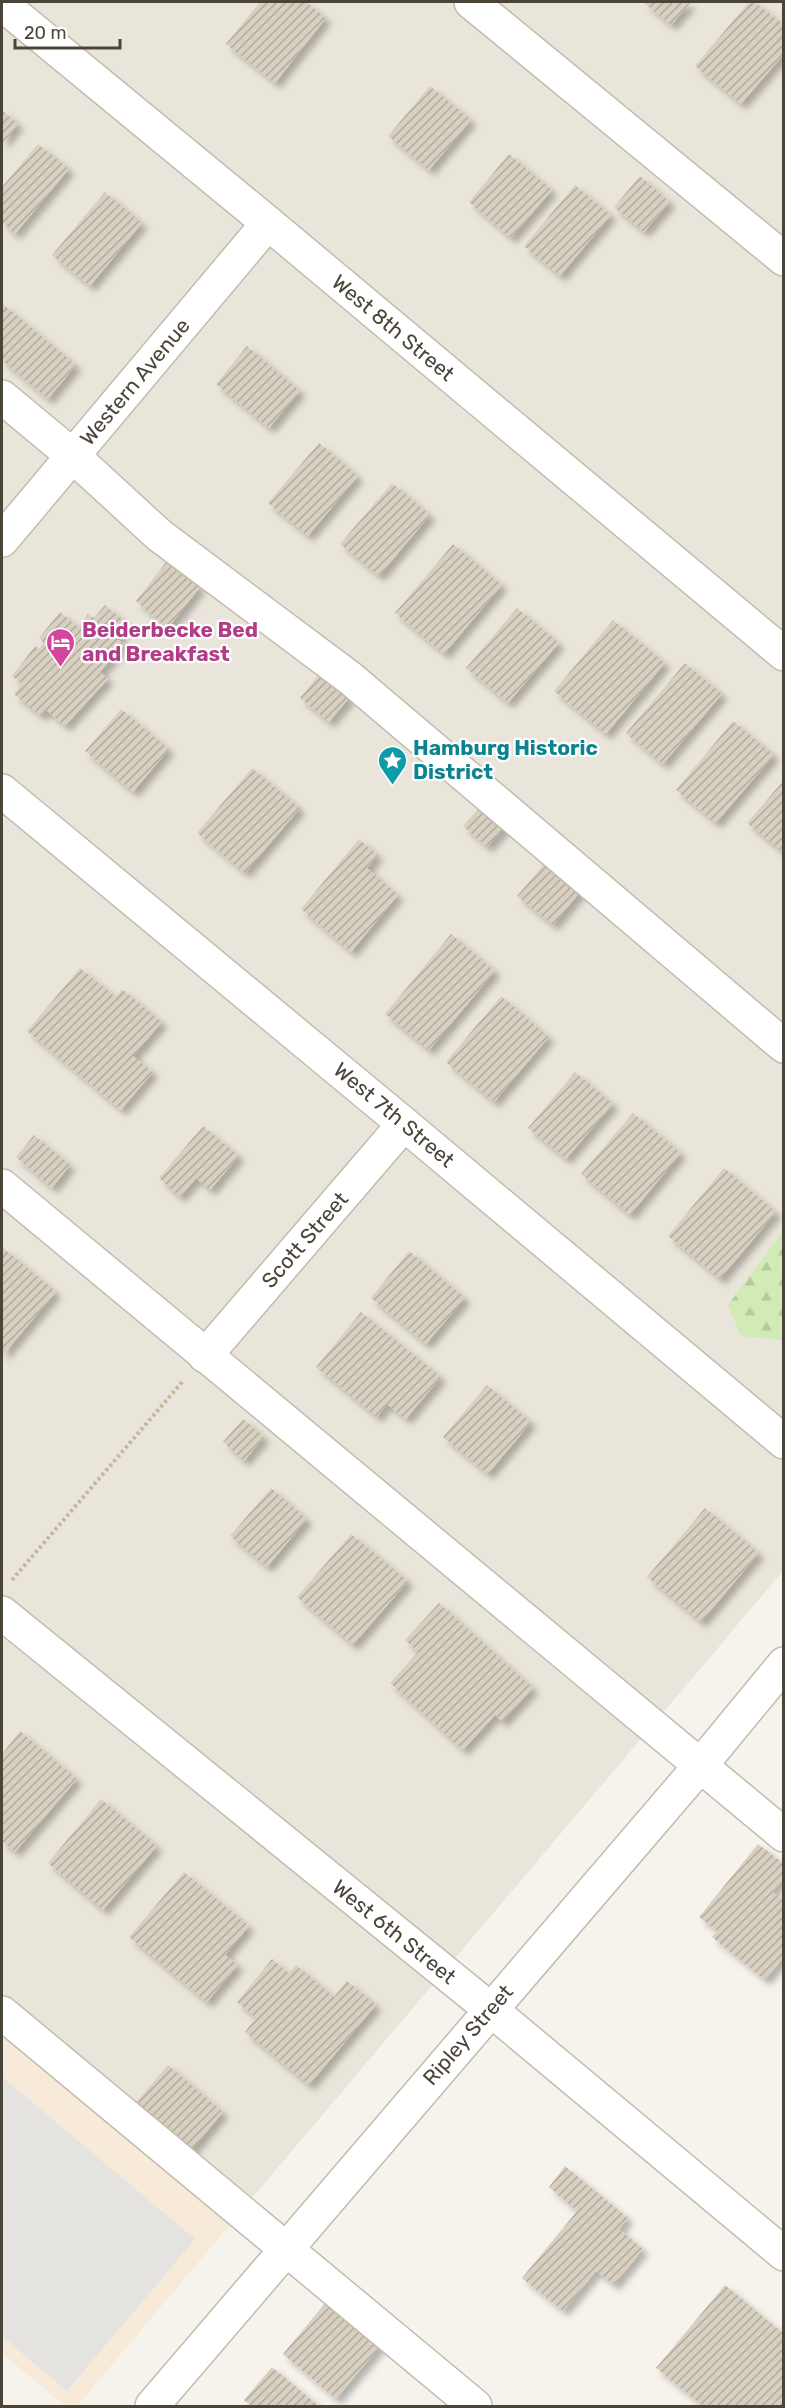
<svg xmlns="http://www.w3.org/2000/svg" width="785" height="2408" font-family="Rubik,sans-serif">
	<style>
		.residential { fill: #eae5da }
		.commercial { fill: #f7ead8 }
		.forest { fill: url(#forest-firs) }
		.parking { fill: #e5e3e0 }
		.building { fill: url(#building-hatch); filter: url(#shadow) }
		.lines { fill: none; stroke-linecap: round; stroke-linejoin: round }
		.minor-casing { stroke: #c2bbae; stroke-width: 36 }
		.path { stroke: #c4b79f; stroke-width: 4; stroke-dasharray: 3 3; stroke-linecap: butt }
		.minor { stroke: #fff; stroke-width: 33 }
		.labels { text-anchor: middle; stroke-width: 4.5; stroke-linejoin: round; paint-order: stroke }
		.street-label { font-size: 21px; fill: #4b4439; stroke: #fff }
		.hotel-label { font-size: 21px; font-weight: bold; fill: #b23c85; stroke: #fff; text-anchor: start }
		.culture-label { font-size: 21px; font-weight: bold; fill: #0d838f; stroke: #fff; text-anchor: start }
	</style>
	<defs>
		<pattern id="forest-firs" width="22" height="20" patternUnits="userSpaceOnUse" patternTransform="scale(1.5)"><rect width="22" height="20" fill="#d2eab5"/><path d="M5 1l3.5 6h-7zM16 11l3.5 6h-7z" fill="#b6ca9c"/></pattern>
		<pattern id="building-hatch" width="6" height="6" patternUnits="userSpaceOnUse" patternTransform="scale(1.5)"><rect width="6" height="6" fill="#d8cfc1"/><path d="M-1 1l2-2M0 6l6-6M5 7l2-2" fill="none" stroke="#b1aa9e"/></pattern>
		<filter id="shadow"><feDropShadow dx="5.5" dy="5.5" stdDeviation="3" flood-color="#0004"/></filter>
	</defs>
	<rect width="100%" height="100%" fill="#f6f3ec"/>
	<path class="residential" d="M2 2H783V1571L241 2211 2 2006Z"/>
	<path class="commercial" d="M2 2031 233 2221 77 2406H65L2 2353Z"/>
	<path class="forest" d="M783 1231V1340L741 1336 728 1305Z"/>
	<path class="parking" d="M2 2077 195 2239 67 2391 2 2336Z"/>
	<path class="building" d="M260 2H306L326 18 275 83 226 44Z
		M643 2H691L671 25Z
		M749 2H755L784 25V54L741 104 695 66Z
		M430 86 471 120 429 170 388 136Z
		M2 110 18 124 2 144Z
		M38 144 69 169 15 234 2 222V187Z
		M509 154 552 190 511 238 469 202Z
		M640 176 670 202 644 232 614 207Z
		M575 185 611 215 560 276 524 246Z
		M105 192 142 223 90 286 52 255Z
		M3 304 76 365 48 399 2 360Z
		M247 346 300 391 269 428 216 384Z
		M319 443 358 476 308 536 268 503Z
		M392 483 430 515 379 576 340 544Z
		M453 544 502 585 444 654 395 613Z
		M167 561 200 587 168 628 136 601Z
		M105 605 129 625 117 639 124 644 100 672 108 679 65 726 46 710 41 716 14 694 22 684 12 676 35 646 39 649 44 643 39 638 60 612 78 627 88 614 94 618Z
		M517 608 559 643 508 703 466 668Z
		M613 620 665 663 606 734 554 691Z
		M685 663 722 694 663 764 626 733Z
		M321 672 350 697 329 722 300 698Z
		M121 709 169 749 133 792 85 751Z
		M733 721 774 755 716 823 676 790Z
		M252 768 300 808 245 873 197 833Z
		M784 780V853L747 823Z
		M486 801 509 822 487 847 463 826Z
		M359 839 378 855 367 868 398 895 351 952 301 909Z
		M550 857 585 886 553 925 517 896Z
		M451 934 495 971 429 1050 385 1014Z
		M80 968 116 997 122 989 162 1022 133 1056 153 1072 121 1110 27 1031Z
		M501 996 549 1037 494 1102 446 1062Z
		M575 1072 613 1104 566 1159 528 1128Z
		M633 1113 681 1153 630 1215 581 1174Z
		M203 1126 239 1156 210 1190 196 1178 180 1197 159 1178Z
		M34 1135 70 1165 52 1188 16 1157Z
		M724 1168 776 1212 720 1279 668 1236Z
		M2 1247 56 1292 3 1355 2 1353Z
		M409 1251 465 1298 426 1344 371 1298Z
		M361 1312 441 1377 406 1419 387 1404 377 1417 316 1367Z
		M487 1385 531 1422 488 1474 443 1437Z
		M243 1419 264 1437 244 1461 223 1442Z
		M271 1488 307 1519 267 1567 230 1536Z
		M705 1508 759 1553 701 1622 647 1577Z
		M351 1534 408 1581 353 1645 297 1597Z
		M439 1603 533 1688 502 1722 495 1715 463 1750 390 1683 418 1652 405 1640Z
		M20 1731 77 1779 15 1852 2 1841V1754Z
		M101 1799 157 1846 103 1910 48 1863Z
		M758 1844 784 1864V1878L772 1892 784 1901V1957L765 1980 712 1937 717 1931 699 1917Z
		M184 1872 249 1926 225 1955 238 1965 207 2002 129 1937Z
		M272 1959 289 1973 296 1965 334 1997 347 1981 376 2005 309 2085 245 2032 256 2018 237 2002Z
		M168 2065 223 2112 190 2152 134 2105Z
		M565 2166 628 2218 619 2229 643 2249 614 2285 596 2271 563 2311 522 2278 577 2211 549 2187Z
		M725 2285 784 2334V2406H703L656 2368Z
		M327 2301 381 2345 336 2399 283 2354Z
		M272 2367 319 2406H251L244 2400Z"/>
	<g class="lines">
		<defs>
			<path id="minor" d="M471 2 784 259
				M2 4 268 223 784 654
				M2 397 73 456 159 535 350 678 784 1046
				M2 540 268 223
				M2 791 404 1124 784 1442
				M2 1186 784 1835
				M205 1356 404 1124
				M2 1613 490 2009 784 2254
				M2 2013 475 2406
				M152 2406 700 1766 784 1664"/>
		</defs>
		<use href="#minor" class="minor-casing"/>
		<path class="path" d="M12 1580 183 1381"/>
		<use href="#minor" class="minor"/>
	</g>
	<defs>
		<symbol id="hotel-pin" viewBox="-11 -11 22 30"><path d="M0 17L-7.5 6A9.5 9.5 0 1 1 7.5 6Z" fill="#d1479c" stroke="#fff"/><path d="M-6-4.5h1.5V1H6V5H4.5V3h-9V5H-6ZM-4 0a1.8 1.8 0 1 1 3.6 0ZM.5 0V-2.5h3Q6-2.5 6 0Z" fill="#fff"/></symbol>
		<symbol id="sight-pin" viewBox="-11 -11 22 30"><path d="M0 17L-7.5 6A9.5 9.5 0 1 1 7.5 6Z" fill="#0f9aa8" stroke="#fff"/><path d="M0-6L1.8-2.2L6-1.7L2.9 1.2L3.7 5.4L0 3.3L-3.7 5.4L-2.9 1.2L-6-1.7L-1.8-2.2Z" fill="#fff"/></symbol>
	</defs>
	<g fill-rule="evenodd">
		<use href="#hotel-pin" x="44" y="626" width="33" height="45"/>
		<use href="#sight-pin" x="376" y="744" width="33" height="45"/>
	</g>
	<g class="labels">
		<g class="street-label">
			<text transform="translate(393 328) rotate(40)" y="7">West 8th Street</text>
			<text transform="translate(135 382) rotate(-50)" y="7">Western Avenue</text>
			<text transform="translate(394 1115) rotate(40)" y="7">West 7th Street</text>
			<text transform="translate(305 1240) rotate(-49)" y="7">Scott Street</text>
			<text transform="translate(394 1932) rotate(39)" y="7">West 6th Street</text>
			<text transform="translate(468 2035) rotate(-49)" y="7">Ripley Street</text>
		</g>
		<g class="hotel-label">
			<text x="82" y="637">Beiderbecke Bed<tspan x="82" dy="24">and Breakfast</tspan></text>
		</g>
		<g class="culture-label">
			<text x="413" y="755">Hamburg Historic<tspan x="413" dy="24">District</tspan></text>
		</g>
	</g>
	<rect width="785" height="2408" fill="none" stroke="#4b4439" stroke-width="6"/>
	<path d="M15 39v9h105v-9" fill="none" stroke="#4b4439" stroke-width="3"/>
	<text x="24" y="39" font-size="18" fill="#4b4439" stroke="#ffffff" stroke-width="4.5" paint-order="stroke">20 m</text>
</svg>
